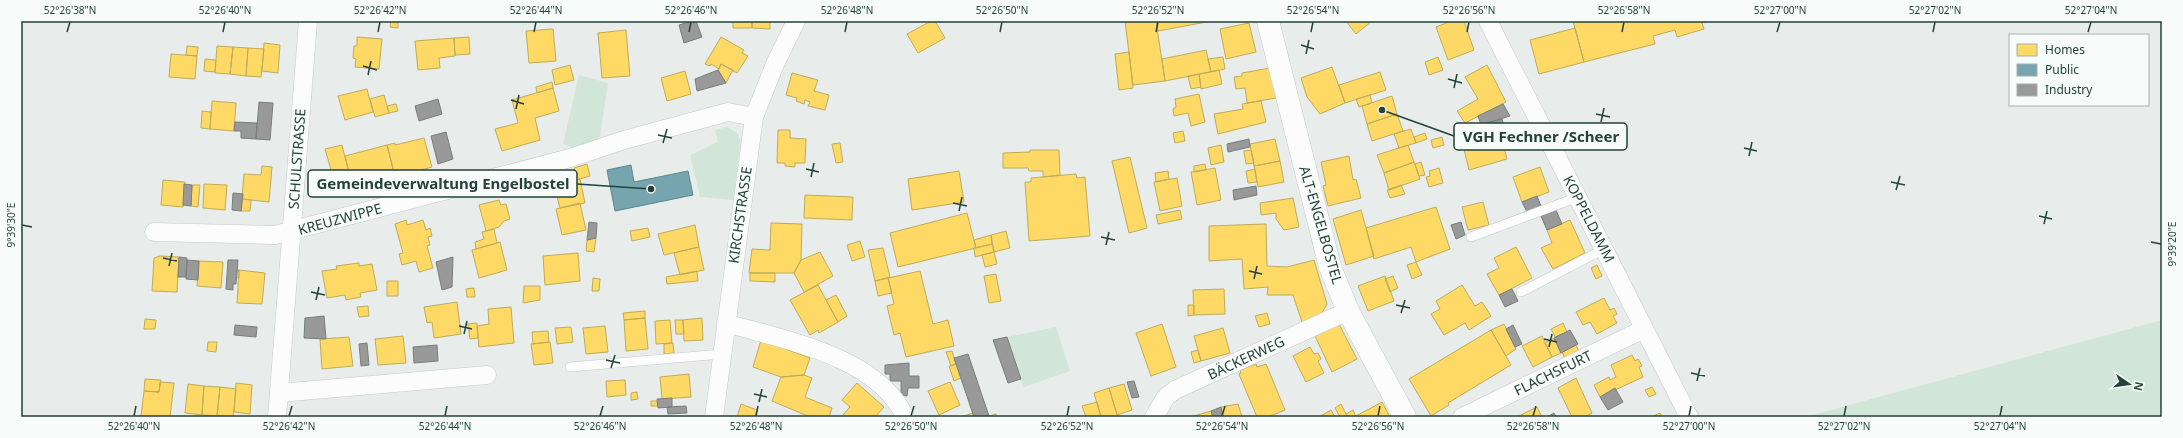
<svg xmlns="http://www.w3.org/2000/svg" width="2183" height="438" font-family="'Noto Sans',sans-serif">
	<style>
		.green { fill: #d1e6d8 }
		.homes { fill: #ffd966; stroke: #bdac59 }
		.public { fill: #76a5af; stroke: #5d878c }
		.industry { fill: #999; stroke: #767f7c }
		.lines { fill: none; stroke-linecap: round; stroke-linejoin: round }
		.lane-casing { stroke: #c5cac8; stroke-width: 10 }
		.street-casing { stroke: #c5cac8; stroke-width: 19 }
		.secondary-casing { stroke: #c3cbc8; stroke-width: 23 }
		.lane { stroke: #fcfcfc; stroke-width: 9 }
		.street { stroke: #fcfcfc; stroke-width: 18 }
		.secondary { stroke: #fcfcfc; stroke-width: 22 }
		.ticks { fill: none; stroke: #24423a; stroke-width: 1.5 }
		.labels { text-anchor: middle; stroke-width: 4; stroke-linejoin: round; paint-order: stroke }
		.street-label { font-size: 14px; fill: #24423a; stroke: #f7fbf9 }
		.leader { fill: none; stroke: #24423a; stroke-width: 1.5 }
		.callout-dot { fill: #24423a; stroke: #f7fbf9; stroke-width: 1.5 }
		.callout { fill: #f7fbf9; stroke: #24423a; stroke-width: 1.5 }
		.callout-label { font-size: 15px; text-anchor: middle; font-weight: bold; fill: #24423a }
		.neatline { fill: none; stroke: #24423a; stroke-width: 1.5 }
		.ticks-label { font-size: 10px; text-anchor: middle; fill: #24423a }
	</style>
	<rect width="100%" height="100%" fill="#e8edeb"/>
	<path class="green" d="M579 75 608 83 600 137C583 151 583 151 563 144Z
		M727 127 737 133 741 142 733 200 700 197 690 155 718 142 715 130Z
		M2162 320V417H1805Z
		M1056 327 1070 371 1024 387 1007 337Z"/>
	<path class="homes" d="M391 21H398V28L390 27Z
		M733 21H752V28H733Z
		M752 21H770V29L752 28Z
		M931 21H935L945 38 918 53 907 34Z
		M1125 21H1156L1165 81 1133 85Z
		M1156 21H1212L1158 31Z
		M1346 21H1372L1356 34Z
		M1451 21H1464L1474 50 1448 60 1436 27Z
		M1573 21H1708L1702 23 1704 29 1677 37 1675 30 1653 36 1655 44 1584 62Z
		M1249 23 1256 52 1226 59 1220 29Z
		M1575 28 1584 62 1539 74 1530 40Z
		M553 29 556 61 529 63 526 31Z
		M626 30 630 76 602 78 598 33Z
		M357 37 382 39 379 69 355 67 356 59 353 58 354 46H357Z
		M469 37 470 54 455 55 454 38Z
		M721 37 744 50 742 53 748 56 737 73 721 64 719 69 711 64 710 66 705 64Z
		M454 38 455 56 439 58 440 68 418 70 415 41Z
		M264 43 280 45 278 73 262 71Z
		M187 46 198 47 197 56 186 55Z
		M217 46 233 47 230 74 215 73Z
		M233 47 248 48 246 76 230 74Z
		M248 48 264 49 261 77 246 76Z
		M1206 50 1211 72 1165 81 1162 59Z
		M1129 52 1133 88 1119 90 1115 54Z
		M171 54 197 56 195 79 169 77Z
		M1223 57 1225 69 1211 72 1208 59Z
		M1438 57 1443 70 1429 75 1425 62Z
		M205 59 216 60 215 72 204 71Z
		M721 64 733 70 726 83 718 70Z
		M570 65 574 80 555 85 552 70Z
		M1487 65 1506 102 1465 123 1457 111 1478 99 1465 77Z
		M1332 67 1345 103 1320 114 1307 97 1301 78Z
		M1270 68 1276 98 1247 103 1245 88 1236 89 1234 77 1242 76V73Z
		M1219 70 1222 84 1201 89 1199 74Z
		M685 71 691 94 667 101 661 78Z
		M1380 72 1386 90 1345 103 1339 85Z
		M792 73 818 80 814 91 829 95 825 110 808 106 810 102 805 100 804 104 796 101 797 98 786 95Z
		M1199 74 1201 87 1191 89 1188 76Z
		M552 82 553 88 537 93 536 87Z
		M553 88 559 111 535 118 540 140 502 151 495 129 518 123 512 100Z
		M367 89 373 112 345 120 338 96Z
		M1199 94 1205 122 1191 126 1188 113 1174 116 1173 109 1176 107 1175 99Z
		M384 95 389 113 375 117 370 99Z
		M1370 95 1372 103 1359 107 1356 99Z
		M1392 96 1397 114 1367 124 1362 106Z
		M212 101 236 103 234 131 210 129Z
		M1261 101 1266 122 1218 134 1214 114 1243 109 1242 104Z
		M396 104 398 111 389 113 387 106Z
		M202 111 211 112 210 129 201 128Z
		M1397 114 1403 131 1372 141 1367 124Z
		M1411 129 1416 143 1399 148 1394 134Z
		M778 130H790V138L806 139 805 163H795V167L785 166V163H777Z
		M1183 131 1185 141 1175 143 1173 133Z
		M1425 133 1427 139 1416 143 1414 137Z
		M1501 135 1507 159 1469 170 1463 145Z
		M1442 137 1444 145 1433 148 1431 140Z
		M424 138 432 167 395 177 387 145 395 143V145Z
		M1275 139 1280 161 1254 166 1250 144Z
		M840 143 843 162 836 163 832 144Z
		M342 145 350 177 328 183 324 171 331 170 325 149Z
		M387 145 394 172 352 184 345 156Z
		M1221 145 1224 162 1211 165 1208 148Z
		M1408 145 1414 162 1384 173 1377 155Z
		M1030 150H1059L1060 175 1043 177V171H1029L1028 168H1003V153L1030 152Z
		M1251 150 1254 163 1246 164 1244 151Z
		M1349 156 1353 180 1356 179 1361 198 1328 206 1323 186 1326 185 1321 162Z
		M1130 157 1147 228 1129 233 1112 161Z
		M1280 161 1284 182 1258 187 1254 166Z
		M1414 162 1420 179 1389 190 1384 173Z
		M1421 162 1425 175 1419 176 1415 164Z
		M587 164 590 176 577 180 574 168Z
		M1205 164 1206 170 1194 172V166Z
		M262 166 272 167 269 202 242 199 244 174 261 175Z
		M1540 167 1549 192 1522 202 1513 177Z
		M1215 168 1221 200 1197 205 1191 172Z
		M1439 168 1443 183 1429 187 1426 177 1430 176 1429 171Z
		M1255 169 1257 182 1248 183 1246 171Z
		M959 171 964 202 912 210 908 179Z
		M1168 171 1169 179 1156 182 1155 173Z
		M1076 174 1077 178 1085 177 1090 236 1029 241 1025 182H1031V178Z
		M1177 178 1182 206 1160 211 1154 182Z
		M580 179 585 203 560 208 554 185Z
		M163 180 185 182 183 207 161 205Z
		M204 184 227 185 225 210 203 208Z
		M192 185H200L198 207 191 206Z
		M1401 185 1405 194 1390 198 1387 190Z
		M805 195 853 197 852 220 804 218Z
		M1293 198 1299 227 1284 230 1276 219V213L1261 215 1260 203Z
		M242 199 251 200 250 211H241Z
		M499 200 501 205 506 204 510 219 504 221 499 227 486 231 479 205Z
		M1483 202 1489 225 1468 230 1462 207Z
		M580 203 586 230 562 235 556 209Z
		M1436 207 1450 249 1416 262 1411 247 1374 259 1366 228Z
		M1180 210 1182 219 1158 224 1156 215Z
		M1361 210 1374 256 1346 265 1333 219Z
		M967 213 976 248 898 267 890 233Z
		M406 220 407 225 423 220 426 230 430 228 432 236 428 237 430 245 427 246 433 268 419 272 416 261 402 265 399 254 403 253 395 224Z
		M1570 220 1585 253 1553 269 1541 248 1552 243 1547 230Z
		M771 223 802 224 801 260 794 273H749L752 249 770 250Z
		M1266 224 1267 266 1287 267 1314 260 1327 304 1319 318 1303 325 1293 295H1267L1268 287 1244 289 1242 259 1209 261V226Z
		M695 225 699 247 664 255 658 234Z
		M648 228 650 237 632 241 630 231Z
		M494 229 497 243 476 249 475 242 484 239 482 232Z
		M1006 231 1010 248 994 252 991 235Z
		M991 235 992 244 976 248 974 240Z
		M596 238 594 252 586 251 587 240Z
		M860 241 865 257 852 261 847 245Z
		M500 242 507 270 479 278 472 250Z
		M992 244 994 252 975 257 974 248Z
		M699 247 704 270 680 275 674 253Z
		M1516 247 1532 278 1499 295 1487 274 1499 268 1494 258Z
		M883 248 890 277 875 281 868 250Z
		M820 252 833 276 804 292 794 273 801 260Z
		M994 252 997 264 985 267 982 255Z
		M578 253 580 281 545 285 543 256Z
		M160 256 179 257 177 292 152 291 154 258Z
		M199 261 223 262 221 288 197 286Z
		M1416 262 1422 275 1412 279 1407 265Z
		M359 263V266L372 264 377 290 360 293 361 297 346 300 345 295 327 298 322 271 337 269 336 266Z
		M1597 265 1602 276 1596 279 1591 268Z
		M237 270H239V278L236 277Z
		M239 270 265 273 262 304 237 303Z
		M697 271 698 281 667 284 666 277Z
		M920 271 933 324 948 320 954 346 906 357 900 333 894 335 887 306 894 304 888 278Z
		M750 273H775V282L750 281Z
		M996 274 1001 301 989 303 984 276Z
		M1385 276 1394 301 1368 311 1358 286Z
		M1393 276 1398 288 1390 292 1385 279Z
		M593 278 600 279 599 291H592Z
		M888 278 892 293 878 296 875 281Z
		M387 281H398V296H387Z
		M818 285 838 322 819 333 818 330 810 335 790 300Z
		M1462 285 1475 306 1482 302 1491 316 1469 330 1465 323 1444 335 1431 314 1440 309 1436 301Z
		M524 286H540V300L523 303Z
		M474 288 475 297H467L466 289Z
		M1224 289 1225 314 1194 315 1193 290Z
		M836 295 847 316 838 322 826 300Z
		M1604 298 1610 310 1614 308 1617 314 1613 316 1617 323 1597 334 1590 322 1583 325 1576 312Z
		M457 302 461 334 434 338 432 322 427 323 424 307Z
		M1188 305H1194V315L1188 316Z
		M368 306 369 316 359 317 357 307Z
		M511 307 514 343 479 347 477 326 489 324 488 309Z
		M645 311V318L624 320 623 313Z
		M1267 313 1270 324 1259 327 1255 316Z
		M645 318 648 349 626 351 624 320Z
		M702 318 703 340 684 341 683 320Z
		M145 319 156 320 155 329H144Z
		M670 320 672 343 656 344 655 321Z
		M675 320H683L684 334H676Z
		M477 323 478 338 470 339 468 324Z
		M1563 323 1567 332 1555 337 1551 329Z
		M1162 324 1176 367 1151 376 1136 333Z
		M1339 324 1357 359 1332 372 1315 336Z
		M1504 324 1516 349 1506 356 1491 330Z
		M605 326 608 352 586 354 583 328Z
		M571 327 573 342 557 344 555 328Z
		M1223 328 1230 353 1201 361 1194 336Z
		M1491 330 1511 365 1448 403 1449 405 1431 416 1409 379Z
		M548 331 549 342 533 344 532 332Z
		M403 336 406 363 378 365 375 339Z
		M1542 336 1552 357 1533 367 1522 346Z
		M349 337 353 366 322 369 320 339Z
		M1554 338 1561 353 1552 357 1545 343Z
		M761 340 810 358 804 375 781 377 753 367Z
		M208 342H217L216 352 207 351Z
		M550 342 553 363 534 365 531 344Z
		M673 343 674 353 664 354V344Z
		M1576 345 1580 354 1566 361 1562 352Z
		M1310 347 1314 354 1318 353 1321 359 1318 361 1324 373 1306 382 1293 356Z
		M1198 350 1201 361 1194 363 1191 352Z
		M952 351 956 364 951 366 946 352Z
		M1632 355 1635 361 1638 359 1642 366 1639 367 1643 377 1600 397 1594 385 1609 377 1610 380 1616 377 1611 365Z
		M956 364 961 378 954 381 949 366Z
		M1256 364 1257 367 1266 364 1285 410 1268 417H1257L1239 374 1241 373 1240 370Z
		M689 374 691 397 662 399 660 377Z
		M804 375 812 378 805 397 832 408 829 417H810L772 401 781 377Z
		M1576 378 1592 413 1585 417H1572L1558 388Z
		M145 379 161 380 159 392 144 391Z
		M625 380 626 395 607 397 606 381Z
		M160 382 174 383 170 417 141 416 144 391 159 392Z
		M950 382 960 405 939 415 928 391Z
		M236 383 252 385 250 414 234 412Z
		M857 383 884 407 875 417H841L850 407 842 400Z
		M188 384 204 386 202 415 185 413Z
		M1124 384 1132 410 1117 415 1109 388Z
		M204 386 220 387 217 416 202 415Z
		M220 387 236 389 233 417 217 416Z
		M1652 387 1656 394 1649 397 1645 390Z
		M1109 388 1112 398 1118 417H1101L1094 393Z
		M637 392 638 399 631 400V393Z
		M651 401H657L658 406H651Z
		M1097 402 1101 417H1086L1082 406Z
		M1382 402 1390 417H1356V416Z
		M741 404 757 410 755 416 759 417H737Z
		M1238 404 1242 417H1223L1221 407Z
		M1341 404 1346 414 1348 417H1340L1335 408Z
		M1537 407 1542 417H1520L1519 416Z
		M1331 410 1335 417H1319Z
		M1353 410 1356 417H1348L1346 414Z
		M1211 411 1213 417H1190Z
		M973 413 974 417H961Z
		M1660 413 1662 417H1651Z
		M996 414 997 417H986L989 416Z"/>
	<path class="public" d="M631 165 634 182 688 171 693 195 615 211 607 170Z"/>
	<path class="industry" d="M692 21H696L702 37 684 43 679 25Z
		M718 70 726 83 697 91 695 79Z
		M438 99 442 114 419 121 415 106Z
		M259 102 273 103 270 140 256 139Z
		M1503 104 1510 116 1481 125 1478 116Z
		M1502 119 1506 134 1490 138 1486 123Z
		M235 122 257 123 256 139 241 138V131H234Z
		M446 132 453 159 438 164 431 136Z
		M1249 139 1250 147 1228 152 1227 144Z
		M184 184 192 185 191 206 183 205Z
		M1256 186 1257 195 1234 200 1233 190Z
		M233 193 243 194 241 211 232 210Z
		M1537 196 1541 206 1527 212 1522 202Z
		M1556 210 1562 224 1547 230 1541 216Z
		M589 222 597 223 596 238 587 240Z
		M1461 222 1465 235 1456 239 1451 225Z
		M179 257 187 258 186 277H178Z
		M453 257 452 287 442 290 436 262Z
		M187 260 199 261 198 280 186 279Z
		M228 260H238L236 284H233V290L226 289Z
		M1512 289 1518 301 1505 307 1499 295Z
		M324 316 326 339 304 338 305 318Z
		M235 325 257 327 256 337 234 335Z
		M1513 325 1522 344 1515 347 1506 329Z
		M1570 330 1578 344 1561 353 1554 338Z
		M1007 337 1021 379 1008 383 993 340Z
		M367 343 369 365 361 366 359 344Z
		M437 345 438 361 414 363 413 347Z
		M968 354 989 416 986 417H974L954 358Z
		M909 363V376H919V388H908L907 396 901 395V381H890V374H885V365Z
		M1134 381 1139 397 1132 398 1127 382Z
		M1615 388 1623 402 1608 410 1600 397Z
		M672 398V407L658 408 657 399Z
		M686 406 687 413 668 414 667 407Z
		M1221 407 1223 417H1213L1211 411Z
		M1554 413 1556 417H1547Z"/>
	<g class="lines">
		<defs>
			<path id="lane" d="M1471 237 1578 197
				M1521 292 1604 249
				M570 367 722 354"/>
			<path id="street" d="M1488 21 1689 417
				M154 232 275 235 570 158 624 140 728 112 754 117
				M726 323C783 340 878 356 905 417
				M279 393 487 375
				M277 417 308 21
				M714 417 754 117 775 64 796 21
				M1154 417 1166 397 1175 390 1348 311
				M1462 417 1644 329"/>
			<path id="secondary" d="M1268 21 1330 267 1348 311 1405 417"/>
		</defs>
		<use href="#lane" class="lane-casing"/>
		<use href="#street" class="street-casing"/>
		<use href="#secondary" class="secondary-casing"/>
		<use href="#lane" class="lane"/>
		<use href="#street" class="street"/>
		<use href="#secondary" class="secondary"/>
	</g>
	<path class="ticks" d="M67 32 70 22M223 32 225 22M378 32 380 22M534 32 536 22M689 32 691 22M845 32 847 22M1000 32 1002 22M1156 32 1158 22M1311 32 1313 22M1467 32 1469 22M1622 32 1624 22M1777 32 1780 22M1933 32 1935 22M2088 32 2091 22M1301 45 1314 49M1306 54 1309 40M363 66 377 70M368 75 371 61M1448 79 1462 83M1454 88 1457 74M511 100 524 104M516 109 519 95M1596 114 1610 117M1601 122 1604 108M658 135 672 138M663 143 667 129M1744 148 1757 151M1749 156 1752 142M806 169 819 172M811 177 814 163M1891 182 1905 185M1896 190 1900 176M953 203 967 206M959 211 962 197M2039 216 2052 219M2044 224 2047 211M22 225 32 227M1101 237 1115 240M2151 242 2161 244M1106 245 1109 232M163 258 177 261M169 266 172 253M1249 271 1262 274M1254 279 1257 266M311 292 325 295M316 300 319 287M1396 305 1410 308M1401 313 1405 300M459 326 472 329M464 334 467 321M1544 339 1557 342M1549 347 1552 334M606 360 620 363M611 368 615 355M1691 373 1705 376M1697 381 1700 368M754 394 767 397M759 402 762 389M134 416 136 406M289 416 292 406M445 416 447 406M600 416 603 406M756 416 758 406M911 416 914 406M1067 416 1069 406M1222 416 1225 406M1378 416 1380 406M1533 416 1536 406M1689 416 1691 406M1844 416 1846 406M2000 416 2002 406"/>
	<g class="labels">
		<g class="street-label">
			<text transform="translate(297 159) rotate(-86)" y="5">SCHULSTRASSE</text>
			<text transform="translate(740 215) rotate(-82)" y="5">KIRCHSTRASSE</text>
			<text transform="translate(340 219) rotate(-15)" y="5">KREUZWIPPE</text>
			<text transform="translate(1589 219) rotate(63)" y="5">KOPPELDAMM</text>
			<text transform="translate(1321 225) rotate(74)" y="5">ALT-ENGELBOSTEL</text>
			<text transform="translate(1246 358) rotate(-25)" y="5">BÄCKERWEG</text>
			<text transform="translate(1553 373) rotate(-26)" y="5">FLACHSFURT</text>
		</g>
	</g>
	<path class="leader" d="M1382 110L1454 136M651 189L577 184"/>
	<g class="callout-dot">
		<circle cx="1382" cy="110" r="4"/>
		<circle cx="651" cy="189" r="4"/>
	</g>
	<g class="callout">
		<rect x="1454" y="123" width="173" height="27" rx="4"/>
		<rect x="308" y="170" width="269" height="27" rx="4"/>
	</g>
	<g class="callout-label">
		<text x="1541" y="142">VGH Fechner /Scheer</text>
		<text x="443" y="189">Gemeindeverwaltung Engelbostel</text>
	</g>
	<rect width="2183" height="438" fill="none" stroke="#f7fbf9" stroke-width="44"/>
	<rect x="2009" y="34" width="140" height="72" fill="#f7fbf9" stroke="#a3b1ad"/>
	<rect x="2017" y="44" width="20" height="12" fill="#ffd966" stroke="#a3b1ad"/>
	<text x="2045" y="54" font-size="12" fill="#24423a">Homes</text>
	<rect x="2017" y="64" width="20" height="12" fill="#76a5af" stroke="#a3b1ad"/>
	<text x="2045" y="74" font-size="12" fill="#24423a">Public</text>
	<rect x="2017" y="84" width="20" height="12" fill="#999999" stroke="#a3b1ad"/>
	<text x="2045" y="94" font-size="12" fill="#24423a">Industry</text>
	<g transform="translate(2129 384) rotate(103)" stroke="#f7fbf9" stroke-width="3" paint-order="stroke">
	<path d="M0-3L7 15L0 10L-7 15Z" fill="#24423a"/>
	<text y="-6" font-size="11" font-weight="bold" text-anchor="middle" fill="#24423a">N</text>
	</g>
	<rect x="22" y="22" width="2139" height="394" class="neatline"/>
	<g class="ticks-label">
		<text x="70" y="14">52°26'38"N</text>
		<text x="225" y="14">52°26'40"N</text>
		<text x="380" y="14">52°26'42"N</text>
		<text x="536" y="14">52°26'44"N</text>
		<text x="691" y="14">52°26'46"N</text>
		<text x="847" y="14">52°26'48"N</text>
		<text x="1002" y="14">52°26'50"N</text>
		<text x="1158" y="14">52°26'52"N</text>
		<text x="1313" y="14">52°26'54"N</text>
		<text x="1469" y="14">52°26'56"N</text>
		<text x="1624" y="14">52°26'58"N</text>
		<text x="1780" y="14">52°27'00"N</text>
		<text x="1935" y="14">52°27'02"N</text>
		<text x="2091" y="14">52°27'04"N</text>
		<text transform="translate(11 225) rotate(-90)" y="4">9°39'30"E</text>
		<text transform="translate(2172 244) rotate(-90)" y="4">9°39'20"E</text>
		<text x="134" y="430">52°26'40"N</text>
		<text x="289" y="430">52°26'42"N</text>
		<text x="445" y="430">52°26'44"N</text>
		<text x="600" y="430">52°26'46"N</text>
		<text x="756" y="430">52°26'48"N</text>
		<text x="911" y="430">52°26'50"N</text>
		<text x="1067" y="430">52°26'52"N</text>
		<text x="1222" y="430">52°26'54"N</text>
		<text x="1378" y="430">52°26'56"N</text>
		<text x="1533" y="430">52°26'58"N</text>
		<text x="1689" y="430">52°27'00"N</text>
		<text x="1844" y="430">52°27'02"N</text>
		<text x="2000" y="430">52°27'04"N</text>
	</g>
</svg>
